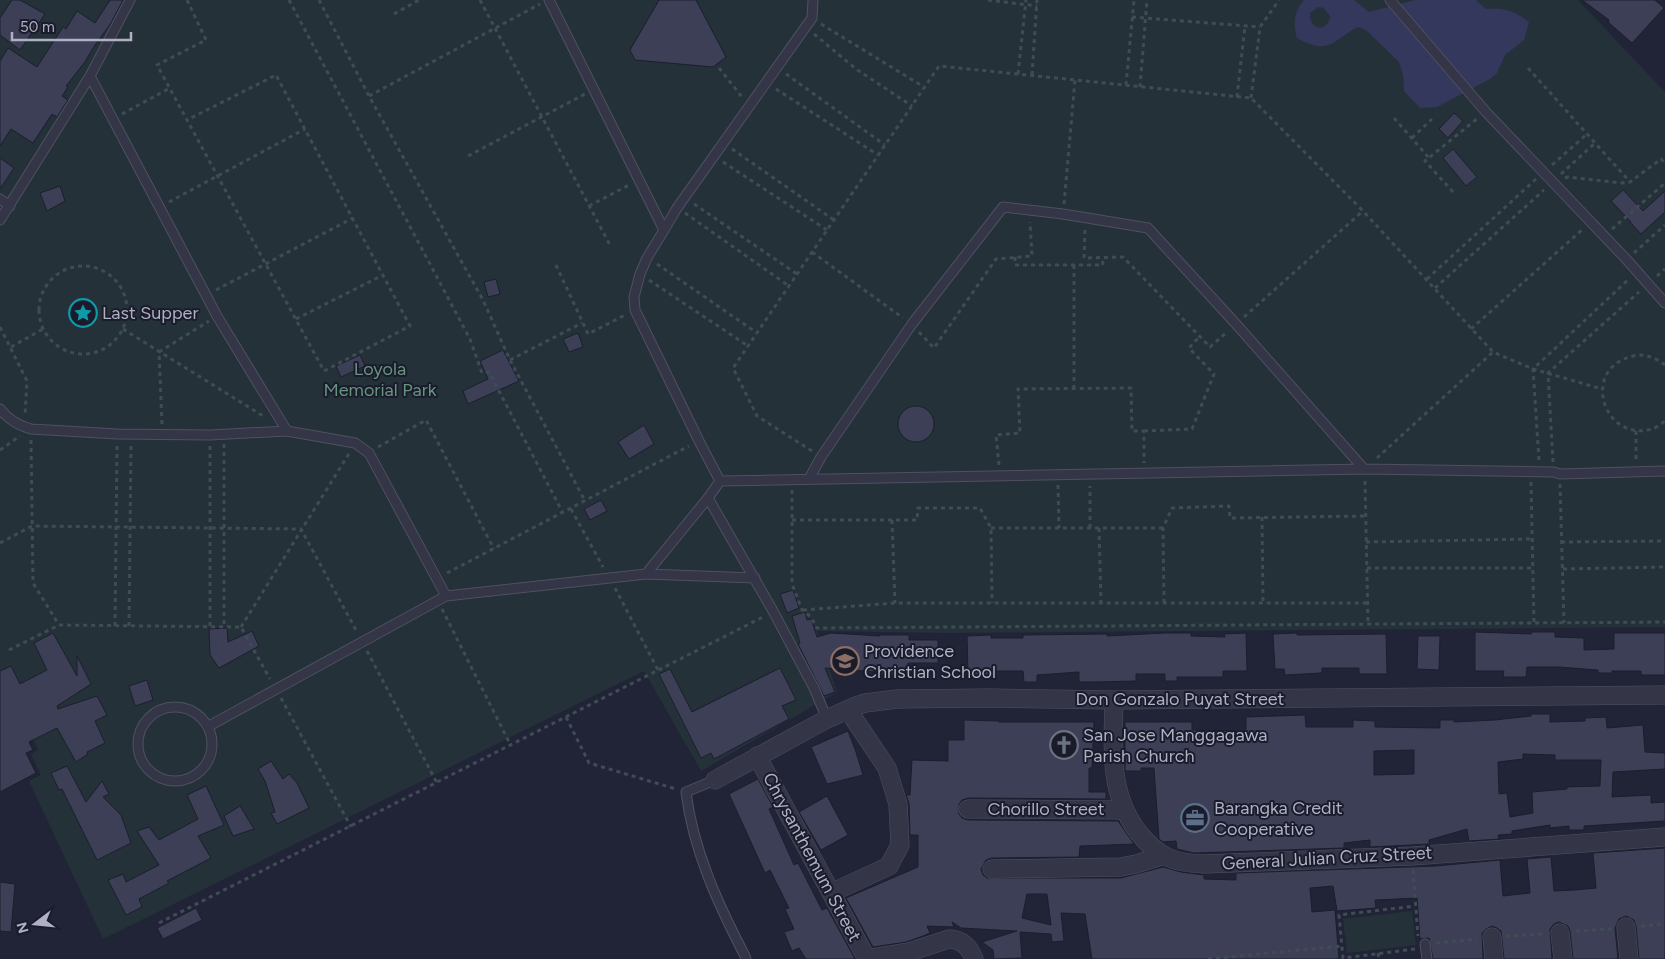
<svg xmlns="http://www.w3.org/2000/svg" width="1665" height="959" font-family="Figtree,sans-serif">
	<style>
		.green { fill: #243139 }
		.water { fill: #33385c; fill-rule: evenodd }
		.building { fill: #3d3f57; stroke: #1c1e2e; fill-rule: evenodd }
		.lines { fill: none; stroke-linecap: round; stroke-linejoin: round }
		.lane-casing { stroke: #4f5162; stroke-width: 11 }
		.street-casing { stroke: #4f5162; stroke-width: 19 }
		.path { stroke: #404c55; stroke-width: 3; stroke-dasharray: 4 4; stroke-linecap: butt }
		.lane { stroke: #343647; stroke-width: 9 }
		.street { stroke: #343647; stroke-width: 18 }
		.labels { text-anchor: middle; stroke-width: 4; stroke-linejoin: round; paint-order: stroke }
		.poi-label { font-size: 18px; fill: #afb0c4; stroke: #1a1c2c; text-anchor: start }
		.park-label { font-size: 18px; fill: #67947f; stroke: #1a1c2c }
		.street-label { font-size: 18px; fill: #afb0c4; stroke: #1a1c2c }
	</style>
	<rect width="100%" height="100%" fill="#212437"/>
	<path class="green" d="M0 0H1578L1665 92V627L949 633 817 631 837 692 701 771 644 671 103 939 29 781 41 775 31 754 38 750 28 729 0 693Z
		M1412 911 1416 945 1347 953 1343 919Z"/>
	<path class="water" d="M1304 0H1354L1369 12 1415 0H1476L1486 9C1505 8 1513 10 1529 22L1524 40 1505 55 1497 73 1490 79 1437 107 1420 108 1404 91 1403 75 1399 62 1366 30 1358 27C1331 41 1330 56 1297 38 1293 24 1294 11 1304 0ZM1318 7 1324 8 1330 16C1328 33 1309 31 1310 13Z"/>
	<path class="building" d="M12 0H20L45 14 20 50 0 35V18Z
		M110 0H123L111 23 93 48 85 62 66 86 68 87 62 96 68 100 57 117 52 114 33 143 11 129 0 146V61L8 48 37 67 63 27 66 29 77 11 95 23Z
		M659 0H696L726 57 713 67 635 60 630 50Z
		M1582 0H1655L1664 8 1632 43 1608 22 1609 20Z
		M1454 113 1463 121 1448 138 1439 129Z
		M1453 149 1477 177 1466 186 1443 158Z
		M0 158 14 168 0 189Z
		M60 186 65 201 47 211 40 193Z
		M1623 190 1643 211 1665 191V212L1641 234 1630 222H1631L1611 201Z
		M496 279 500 294 488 297 484 282Z
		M578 333 583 347 569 352 563 339Z
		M503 350 519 381 468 404 463 391 488 379 480 361Z
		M360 355 365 366 341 377 336 366Z
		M898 424a18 18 0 1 1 36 0a18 18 0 1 1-36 0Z
		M644 425 654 444 629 459 618 442Z
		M601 500 607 511 590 520 584 509Z
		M793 590 799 608 787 613 780 594Z
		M805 612 807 620 811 619 817 637 831 633 880 636V635H909V640H938V663H908V676L877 675V672L825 668 835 692 824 696 798 644 800 643 792 616Z
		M227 628 228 642 252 631 259 646 219 668 210 655 209 629Z
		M1475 632 1531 634 1532 632H1555V637L1584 638V650L1614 649V633H1665V675H1641V671H1612V673H1598V670L1559 667H1527L1526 677H1503L1504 671H1475Z
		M53 633 77 676V656L91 684 57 706 58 709 97 696 107 715 95 721 105 743 87 752 88 754 76 762 57 728 29 742 33 750 26 753 36 773 0 792V671L11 666 20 684 47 670 34 643Z
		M1164 633H1191V636L1225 637 1224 634 1246 633 1247 671H1223V677H1177V681H1165V674H1136V681L1095 682H1079V672L1037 675V682H1024L1023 671H992V675H968L967 636 991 635V638H1023V635L1107 634V636Z
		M1297 633V635L1386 634 1387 674H1359V668H1322V673L1285 675 1284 669H1275L1273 634Z
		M1418 636H1440L1439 670 1417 669Z
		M780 668 796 700 782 706 789 719 714 759 711 753 701 758 659 674 670 669 692 712Z
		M147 680 153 700 135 706 129 686Z
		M1531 714H1550V722L1585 721V718L1606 717 1607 728 1643 725 1645 752 1665 753V769L1613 772 1612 797 1651 795V803L1665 802V821L1584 826V830H1569V826L1550 828V825L1512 831V834L1498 835 1499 839 1469 841 1467 829 1429 840V844L1411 845 1370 847V840L1344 843V848L1194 853 1177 849 1176 841 1163 842 1159 839 1154 768H1141V771H1125V722H1192V730L1246 731V717L1305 715 1306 727H1353V720L1375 721V727L1440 728V720H1454V722L1495 720 1531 716ZM1414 750V774L1374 775V751ZM1523 754 1555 755V760H1601L1600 786 1567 787V789L1532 792 1533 813 1510 817 1507 793 1499 794 1498 762 1523 759Z
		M964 720 999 721V722H1094L1092 768H1089V792H1106V799L968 798 962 800 959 804V814L962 818 968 820 1118 821 1134 844 1080 846 1079 857 991 858 986 860 981 869 983 875 987 878H1121L1163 867 1181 872 1204 875V879L1236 880V873L1436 866 1500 860 1503 896 1530 893 1527 859 1551 857 1554 891 1575 890 1596 888 1593 853 1665 848V959H1639L1636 926 1634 920 1626 916 1619 919 1615 928 1618 959H1573L1570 931 1568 926 1559 922 1554 924 1550 929 1552 959H1504L1501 931 1497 928 1492 926 1486 929 1482 933 1483 959H1433L1429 938 1420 939 1417 898 1375 900 1376 908 1337 911 1333 886 1310 888 1312 912 1335 910 1339 959H1092L1085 914 1061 913 1064 941 1052 942 1051 934 1020 932 1022 958 994 959 993 950 982 942 1017 931 961 928 952 922 954 927 927 926 930 933 923 936 906 942 873 947 846 898 918 867V835H910L909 803 906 795H910L912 760 948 761V740H964ZM1027 894H1047L1051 925 1022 918Z
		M848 731 856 752 863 775 827 784 811 747Z
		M271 761 283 779 289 774 297 783 309 808 277 824 271 813 275 812 265 781 258 769Z
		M67 766 86 802 102 781 109 794 103 797 121 815 131 843 97 860 62 789 59 790 51 773Z
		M758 779 773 807 769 809 794 865 798 863 822 910 827 908 855 959H806L799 948 792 951 784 932 794 929 785 909 789 908 770 870 765 873 729 794Z
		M206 786 224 825 198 836 211 858 167 881 169 883 139 899 142 907 126 915 108 880 123 874 126 882 159 865 137 831 149 827 159 840 198 819 187 795Z
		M827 796 848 835 821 850 799 812Z
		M240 806 254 829 233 836 224 816Z
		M0 882 15 884 11 932 0 931Z
		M196 908 202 920 163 939 157 928Z"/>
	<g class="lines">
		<defs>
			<path id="lane" d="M549 0 664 230
				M813 0 812 18 677 208 664 230 647 258 640 274 634 297 635 310 699 441 720 481 708 498 773 611 814 688 827 719
				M1390 0 1486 112 1627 260 1665 303
				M90 76 217 316 287 431
				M0 199 10 206
				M0 220 90 76 130 0
				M0 409C9 420 18 425 31 429L117 434 210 435 287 431 355 443 369 453 446 596
				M809 479 821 457 912 324 1003 207 1063 214 1148 228 1236 324 1364 469
				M720 481 1364 469 1554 472 1560 474 1665 471
				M646 574 708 498
				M138 744a37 37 0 1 1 74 0a37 37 0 1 1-74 0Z
				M209 726 446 596 646 574 755 578
				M715 780 686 792C693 850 718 904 745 956L746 959
				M1425 944 1427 959"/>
			<path id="street" d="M1114 700C1113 747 1108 792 1138 832 1158 857 1173 863 1204 864L1412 856 1665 837
				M757 756 867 959
				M715 780 827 719 856 706 865 703 897 699 989 698 1114 700 1665 695
				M968 809 1124 810
				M992 869 1121 867 1136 864 1162 856
				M831 893 889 866 900 845 898 804 887 768 848 710
				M1626 927 1629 959
				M1560 933 1563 959
				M1492 937 1494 959
				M866 959 909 952 949 939C961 939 970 947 974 959"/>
		</defs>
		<use href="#lane" class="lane-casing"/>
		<use href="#street" class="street-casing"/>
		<path class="path" d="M187 0 206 40 157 65 324 371 410 326 276 75 187 120
			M289 0 470 339 482 373 489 372 563 513
			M319 0 369 96 483 300 510 360 585 501
			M480 0 611 247
			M988 0 1037 6
			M394 14 419 0
			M1132 17 1260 27
			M821 24 924 87
			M814 34 856 69 912 106
			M719 68 742 97
			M1528 68 1630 182
			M786 74 885 145
			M1018 74 1026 0
			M1032 75 1037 0
			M1126 85 1134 0
			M1140 87 1147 0
			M776 89 878 155
			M369 96 540 4
			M1237 97 1245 26
			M1251 98 1260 27 1279 0
			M122 114 170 88
			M1394 118 1429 158
			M1412 138 1432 119
			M732 149 834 220
			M468 156 585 94
			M723 162 827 230
			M1552 165 1587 134
			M1561 174 1595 143
			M1565 178 1568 177 1622 183 1630 182 1661 159 1665 163
			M1453 192 1425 161 1478 118
			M169 202 305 129
			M694 204 797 274
			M1064 204 1075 80
			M589 206 629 185
			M685 213 789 286
			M1612 229 1665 183
			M1085 230 1084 258 1123 257 1210 347 1228 331
			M812 252 903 318
			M1634 253 1665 225
			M1015 257V265H1103L1102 257
			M657 264 757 333
			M556 265 588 334 625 315
			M1074 265V387
			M39 310a44 44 0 1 1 88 0a44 44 0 1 1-88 0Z
			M1657 276 1665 269
			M1427 279 1536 179
			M649 280 748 346
			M1435 288 1544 190
			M216 290 353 218
			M1244 317 1363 211
			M296 319 383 275
			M0 327 27 381 25 415
			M123 329 263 416
			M1471 329 1583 229
			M919 332 934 348 996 259 1032 256 1030 222
			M11 347 43 329
			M510 360 582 323
			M1665 365C1656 358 1645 353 1633 356 1579 369 1604 443 1652 429 1656 428 1661 424 1665 421
			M162 424 159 352 209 321
			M1144 431 1192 429 1214 374 1189 348 1200 336
			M1636 431V460
			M31 440 33 583 59 625
			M224 444V626
			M378 447 426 420 494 549
			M0 450 20 436
			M812 451 757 416 733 368 939 66 1251 98 1363 211 1493 352 1533 369 1602 389
			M1377 458 1493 352
			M1539 460 1533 369 1629 279
			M1553 462 1548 373 1639 292
			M999 465 996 435 1020 433 1018 389 1131 388 1132 431H1144V463
			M1365 481 1368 624
			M1531 482 1534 624
			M1560 484 1564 623
			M1058 485 1059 528
			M792 490V584L802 610 811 617 817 628 1665 622
			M571 509 603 567
			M1262 517 1263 603
			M792 520H917L918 508H980L991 528 992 603
			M892 520 895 603
			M991 528H1163
			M1090 528V486
			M1099 528 1101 603
			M1366 542 1532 539
			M1561 542 1665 541
			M0 543 32 526 301 529 357 632
			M1367 568H1533
			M1563 569 1665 567
			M447 573 689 446
			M615 588 658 670
			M1164 603 1163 528 1172 508 1229 506 1230 518 1365 516
			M442 609 511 746
			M803 610 895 603H1368
			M115 626 117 445
			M129 626 131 444
			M210 626V446
			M241 627 350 452
			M9 650 59 625 241 627 270 679
			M367 651 437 783
			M281 698 351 827
			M566 717 589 763 676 789
			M1413 870 1418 936
			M159 923 765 616
			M1641 926 1665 924
			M1576 931 1612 929
			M1506 936 1545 934
			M1436 943 1477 939
			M1415 949 1343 958 1339 915 1415 906
			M1378 953 1379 959
			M1208 959 1342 946"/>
		<use href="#lane" class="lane"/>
		<use href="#street" class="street"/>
	</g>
	<defs>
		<symbol id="sight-ring" viewBox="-11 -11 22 22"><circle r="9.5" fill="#1a1c2c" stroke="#0f9aa8" stroke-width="1.5"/><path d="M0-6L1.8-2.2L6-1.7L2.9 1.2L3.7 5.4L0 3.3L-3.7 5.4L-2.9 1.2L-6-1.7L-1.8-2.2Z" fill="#0f9aa8"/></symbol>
		<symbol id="school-ring" viewBox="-11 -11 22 22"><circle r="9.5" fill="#1a1c2c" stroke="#8d6e63" stroke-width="1.5"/><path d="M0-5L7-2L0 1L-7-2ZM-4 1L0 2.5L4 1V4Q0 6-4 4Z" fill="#8d6e63"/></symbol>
		<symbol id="church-ring" viewBox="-11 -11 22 22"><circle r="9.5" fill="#1a1c2c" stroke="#6b7280" stroke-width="1.5"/><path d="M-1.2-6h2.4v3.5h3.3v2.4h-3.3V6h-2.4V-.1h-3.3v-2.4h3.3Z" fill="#6b7280"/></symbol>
		<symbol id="office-ring" viewBox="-11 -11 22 22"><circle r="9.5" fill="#1a1c2c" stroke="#5c6f8a" stroke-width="1.5"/><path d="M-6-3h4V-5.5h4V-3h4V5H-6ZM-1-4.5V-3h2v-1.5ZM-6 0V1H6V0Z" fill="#5c6f8a"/></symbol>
	</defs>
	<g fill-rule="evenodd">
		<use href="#sight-ring" x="67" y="297" width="32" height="32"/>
		<use href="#school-ring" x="829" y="645" width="32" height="32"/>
		<use href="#church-ring" x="1048" y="729" width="32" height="32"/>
		<use href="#office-ring" x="1179" y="802" width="32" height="32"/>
	</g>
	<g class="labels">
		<g class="poi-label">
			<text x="102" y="319">Last Supper</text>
			<text x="864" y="657">Providence<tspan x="864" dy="21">Christian School</tspan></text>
			<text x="1083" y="741">San Jose Manggagawa<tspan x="1083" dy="21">Parish Church</tspan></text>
			<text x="1214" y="814">Barangka Credit<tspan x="1214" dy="21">Cooperative</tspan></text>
		</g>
		<g class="park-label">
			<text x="380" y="375">Loyola<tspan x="380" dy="21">Memorial Park</tspan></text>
		</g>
		<g class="street-label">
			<text x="1180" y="705">Don Gonzalo Puyat Street</text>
			<text x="1046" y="815">Chorillo Street</text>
			<text transform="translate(812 857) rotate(62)" y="6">Chrysanthemum Street</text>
			<text transform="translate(1327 858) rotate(-3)" y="6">General Julian Cruz Street</text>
		</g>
	</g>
	<g transform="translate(35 924) rotate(254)" stroke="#1a1c2c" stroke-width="4" paint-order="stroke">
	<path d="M0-4L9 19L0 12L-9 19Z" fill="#afb0c4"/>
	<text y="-8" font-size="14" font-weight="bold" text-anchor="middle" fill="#afb0c4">N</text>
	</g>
	<path d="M12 32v8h119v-8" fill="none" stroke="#afb0c4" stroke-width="2.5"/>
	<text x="20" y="32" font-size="15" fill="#afb0c4" stroke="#1a1c2c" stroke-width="4" paint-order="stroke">50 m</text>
</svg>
